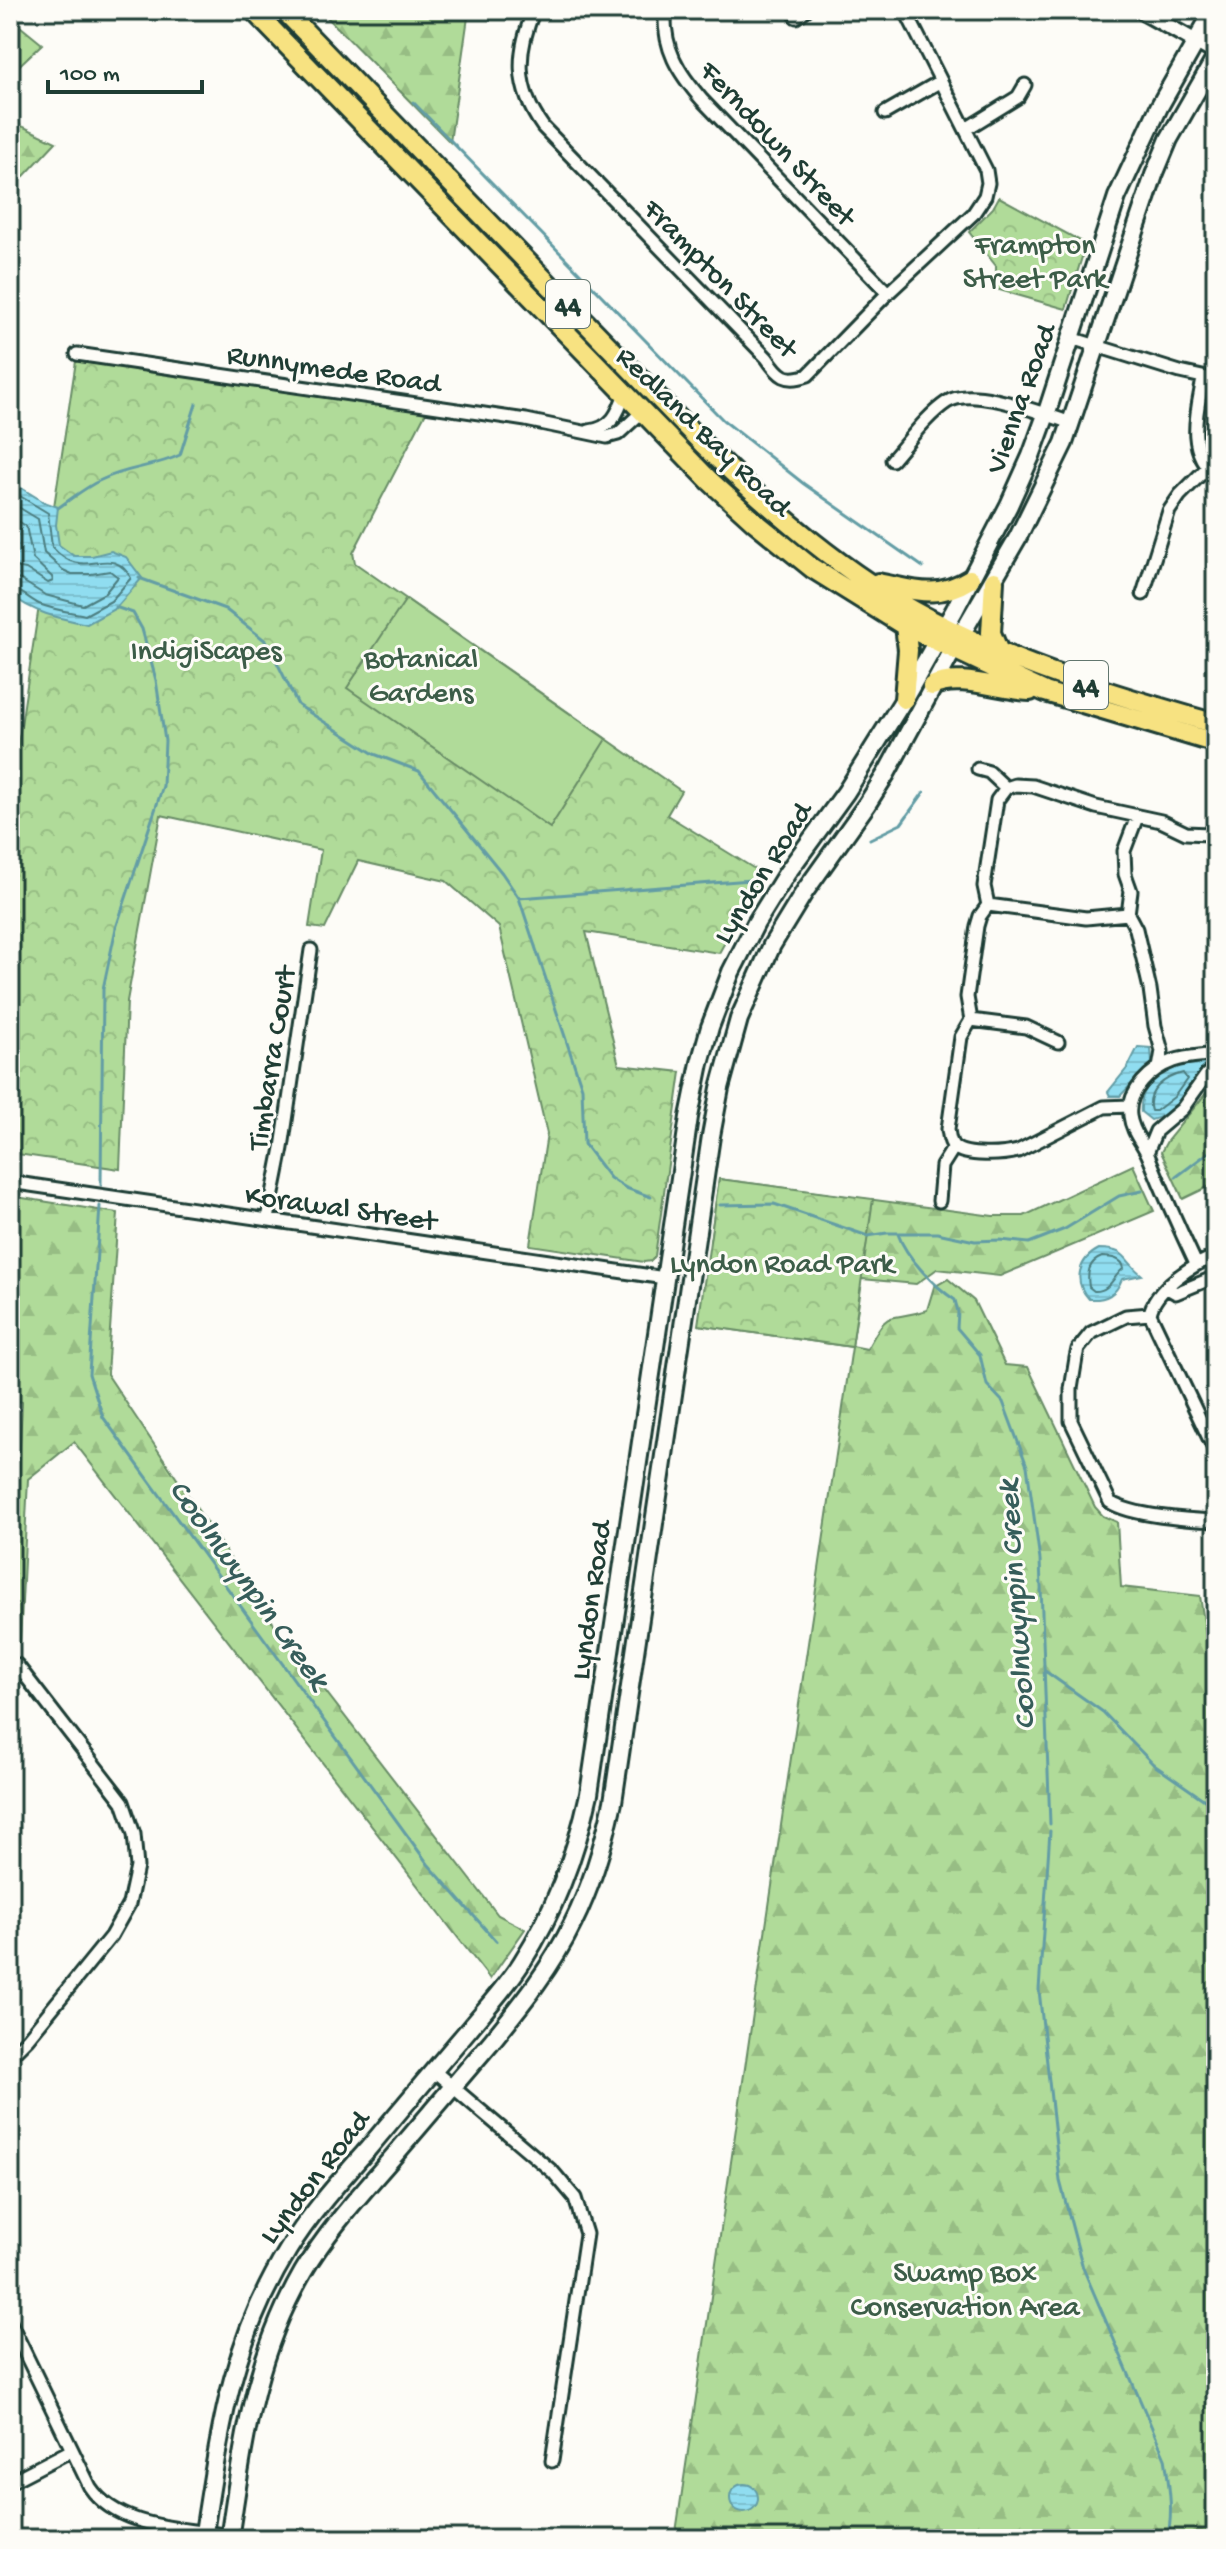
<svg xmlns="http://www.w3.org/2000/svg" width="1226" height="2549" font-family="'Gochi Hand',sans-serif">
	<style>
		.forest { fill: url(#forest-firs); stroke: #688c66; stroke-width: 2 }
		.park { fill: url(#park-crowns); stroke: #688c66; stroke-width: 2 }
		.garden { fill: #b0db99; stroke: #688c66; stroke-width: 2 }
		.water { fill: url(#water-rules); stroke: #639da5; stroke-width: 2 }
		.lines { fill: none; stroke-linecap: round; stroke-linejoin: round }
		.shore { stroke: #4c7d7f; stroke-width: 2 }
		.stream { stroke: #639da5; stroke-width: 3 }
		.minor-casing { stroke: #1f3d34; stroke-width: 17 }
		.tertiary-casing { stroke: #1f3d34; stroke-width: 20 }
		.secondary-casing { stroke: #1f3d34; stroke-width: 22 }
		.primary-casing { stroke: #1f3d34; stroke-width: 24 }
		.minor { stroke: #fdfcf7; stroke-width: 11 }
		.tertiary { stroke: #fdfcf7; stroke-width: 14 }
		.secondary { stroke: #fdfcf7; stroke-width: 16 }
		.primary { stroke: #f7e281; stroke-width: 18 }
		.labels { text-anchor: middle; stroke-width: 6; stroke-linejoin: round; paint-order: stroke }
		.shield { fill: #fdfcf7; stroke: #62766e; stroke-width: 2 }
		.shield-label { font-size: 28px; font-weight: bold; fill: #1f3d34 }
		.street-label { font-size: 30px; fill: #1f3d34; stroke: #fdfcf7 }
		.park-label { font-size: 30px; fill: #3c5d48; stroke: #fdfcf7 }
		.water-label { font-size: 32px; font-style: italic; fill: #365d5a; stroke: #fdfcf7 }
	</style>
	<defs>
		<pattern id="forest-firs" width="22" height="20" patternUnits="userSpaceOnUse" patternTransform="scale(2)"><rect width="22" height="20" fill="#b0db99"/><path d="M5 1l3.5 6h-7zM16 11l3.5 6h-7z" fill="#97bd84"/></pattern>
		<pattern id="park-crowns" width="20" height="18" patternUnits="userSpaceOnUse" patternTransform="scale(2)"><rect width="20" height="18" fill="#b0db99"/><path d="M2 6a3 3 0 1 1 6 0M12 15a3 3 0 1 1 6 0" fill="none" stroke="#97bd84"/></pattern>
		<pattern id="water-rules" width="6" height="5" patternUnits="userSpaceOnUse" patternTransform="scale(2)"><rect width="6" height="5" fill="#90ddf0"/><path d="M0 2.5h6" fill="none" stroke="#7cbfce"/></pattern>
	</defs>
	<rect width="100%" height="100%" fill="#fdfcf7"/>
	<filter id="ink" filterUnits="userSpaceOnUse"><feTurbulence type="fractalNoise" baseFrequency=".0125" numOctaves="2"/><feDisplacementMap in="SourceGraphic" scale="16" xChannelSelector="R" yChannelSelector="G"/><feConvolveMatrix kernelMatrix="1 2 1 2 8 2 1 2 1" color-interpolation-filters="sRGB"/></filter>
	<g filter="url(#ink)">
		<path class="forest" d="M320 10H469L450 142Z
			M10 18 42 44 10 74Z
			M10 112 13 122 56 142 10 191Z
			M1216 1081V1183L1183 1199 1161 1152 1167 1141Z
			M1133 1165 1154 1211 1000 1276 937 1269 916 1284 862 1279 855 1282 710 1242 719 1179 993 1216H1024Z
			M10 1196 118 1213 107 1374 276 1627 498 1915 525 1929 490 1979 74 1442 28 1479 20 1642H11L22 1402 10 1399Z
			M948 1279 974 1301 1005 1365 1028 1367 1095 1507 1103 1516 1117 1522 1121 1587 1200 1596 1206 1635 1216 1637V2539H675L852 1347 698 1325 861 1288 852 1346 867 1349C890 1306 886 1323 927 1310L934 1287Z"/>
		<path class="park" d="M999 197 1086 244 1066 309 996 289V266L969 232 993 208Z
			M76 361 426 412 353 553 355 563 681 791 667 815 763 874 719 953 586 932 619 1065 681 1072 655 1256 651 1261 644 1262 530 1245 547 1134 499 927 446 881 358 861 325 929 309 927 321 850 161 815 127 1001 120 1169 10 1153V798Z
			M719 1179 873 1199 852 1347 698 1325Z"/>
		<path class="garden" d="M406 599 606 739 550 828 347 688Z"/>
		<path class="water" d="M10 481 44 502 58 507 56 525 59 545 74 556H92L111 551 126 557 142 578 116 608 87 624C58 618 33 613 10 594Z
			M1138 1047 1151 1048 1152 1063 1120 1096H1110L1108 1092 1128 1067Z
			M1197 1062 1208 1064C1195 1084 1176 1115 1151 1120L1141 1112C1139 1079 1169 1067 1197 1062Z
			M1099 1249C1128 1249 1123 1260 1142 1275L1122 1279C1116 1295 1106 1300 1089 1299 1072 1281 1079 1259 1099 1249Z
			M730 2498a14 14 0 1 1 28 0a14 14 0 1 1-28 0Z"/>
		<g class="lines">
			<path class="shore" d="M10 490 48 513 52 547C85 585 109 540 131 578L111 601 85 615C70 612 54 610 39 604 29 599 21 590 10 588
				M10 502 38 519 44 553 63 570 72 574H91L110 571 118 577 105 593 83 605 45 595 21 580 10 578
				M10 516 26 526 33 559 52 577 53 581 48 583 26 569 10 566
				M1183 1073 1187 1079 1174 1097 1156 1111H1151C1145 1091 1165 1077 1183 1073Z
				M1102 1257C1111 1257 1122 1258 1124 1268 1113 1276 1110 1292 1094 1291L1089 1287C1087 1273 1088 1262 1102 1257Z"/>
			<path class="stream" d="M413 102 723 420 804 484 923 567
				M58 508C72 498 86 487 101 480 127 467 155 467 180 455L196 404
				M139 578 225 609 267 642 298 705 374 754 419 771 502 873 519 898 582 1088 584 1144 610 1178 626 1188 651 1197
				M870 839 901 824 924 792
				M519 898 751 880
				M1176 1177 1216 1147
				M101 1185 103 989 116 928 163 786 165 741 156 680 142 629 133 613 115 607
				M720 1205 774 1204 868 1236 887 1233H937L975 1241 1000 1240 1029 1243 1065 1229 1119 1196 1142 1191
				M100 1206 89 1374 103 1417 428 1864 496 1941
				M898 1234C906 1257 934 1286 955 1300L958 1312 957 1328 980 1355 987 1385 1003 1402 1027 1466 1040 1560 1050 1824
				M1045 1671 1103 1712 1154 1765 1216 1808
				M1050 1831 1039 1990 1060 2181 1083 2268 1165 2458C1169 2485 1174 2513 1167 2539"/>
			<defs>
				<path id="minor" d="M534 10C516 53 515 88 543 127L767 358C779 376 786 383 808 375L888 293 973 214 985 196 988 183 986 170 905 10
					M665 10C663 49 678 72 702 100L888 293
					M796 17 806 10
					M885 113 941 81
					M966 129 1018 97 1025 85
					M1071 338 1180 372 1216 380
					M77 354 526 420 607 437 618 434 642 412
					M1203 379C1197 412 1185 451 1216 475
					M589 431C612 428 618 414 625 393
					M892 460C909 441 926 416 947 402 973 385 1042 414 1072 423
					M1143 594 1169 511 1180 495 1207 468
					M978 769 989 772 1006 788
					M1128 914 1131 891 1125 874 1124 851 1137 817
					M971 1020 967 997 977 926 980 916 988 905
					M1058 1042 1026 1027 971 1020 961 1037 948 1129C949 1135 949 1142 954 1147 966 1157 1003 1155 1018 1151L1104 1107 1130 1106
					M1159 1068 1162 1051 1155 1026 1150 989 1136 929 1128 914 1086 918 988 905 984 886 997 800 1006 788 1015 785 1033 786 1096 807 1161 821 1186 833 1209 834 1216 838
					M1147 1153 1156 1131 1182 1109 1207 1074 1216 1067
					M10 1182 665 1278
					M939 1201 942 1166 954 1147
					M268 1219 282 1148 311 950
					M1216 1257C1194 1262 1154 1290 1150 1314L1216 1453
					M1196 1264C1179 1228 1163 1192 1148 1155 1142 1142 1132 1132 1130 1116 1127 1091 1151 1069 1173 1061 1186 1056 1202 1056 1216 1054
					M1167 1288 1176 1293 1215 1277
					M1150 1314 1126 1316 1091 1333 1078 1349 1076 1358 1071 1389V1421L1110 1502C1131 1516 1190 1520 1216 1521
					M10 2056 28 2038 111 1936 129 1904 137 1867 134 1834 123 1802 17 1665
					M434 2071 553 2172 575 2198 586 2234 552 2461
					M10 2322 90 2487C118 2529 184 2528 230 2536
					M10 2482 72 2450"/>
				<path id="tertiary" d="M1139 10 1216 53"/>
				<path id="secondary" d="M203 2539C220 2432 230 2344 288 2250 310 2214 339 2182 367 2150 401 2109 435 2069 469 2029 487 2007 507 1986 522 1962 555 1910 576 1854 589 1794L689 1117 700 1063 710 1027 731 972 756 923 787 873 846 792 904 699 954 611 1009 505 1031 456 1046 415 1117 197 1159 107 1214 10
					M229 2539C244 2442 253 2359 303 2272 327 2231 361 2194 392 2158 425 2119 458 2081 491 2042 521 2005 552 1967 573 1923 592 1885 604 1844 613 1802L711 1136 720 1088 739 1019 772 945 805 891 867 804 886 774 961 635 1018 537 1064 443 1154 175 1169 139 1216 57"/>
				<path id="primary" d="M253 10 710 481 755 522 812 568 905 626 1045 692 1216 743
					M284 10 703 444C771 510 845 575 929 619 1020 667 1118 696 1216 724
					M994 581 991 633 999 652
					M878 583C915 590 936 600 970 579
					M932 686C958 673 1001 690 1030 691
					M904 699 908 650 905 626"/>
			</defs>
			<use href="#minor" class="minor-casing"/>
			<use href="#tertiary" class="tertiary-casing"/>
			<use href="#secondary" class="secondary-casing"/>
			<use href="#primary" class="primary-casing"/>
			<use href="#minor" class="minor"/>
			<use href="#tertiary" class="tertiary"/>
			<use href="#secondary" class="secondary"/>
			<use href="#primary" class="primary"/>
		</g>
	</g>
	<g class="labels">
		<g class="shield">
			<rect x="546" y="280" width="44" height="48" rx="6"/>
			<rect x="1064" y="661" width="44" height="48" rx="6"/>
		</g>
		<g class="shield-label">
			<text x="568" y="314">44</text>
			<text x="1086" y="695">44</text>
		</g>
		<g class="street-label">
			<text transform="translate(779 142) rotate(47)" y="10">Ferndown Street</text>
			<text transform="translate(722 277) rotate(46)" y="10">Frampton Street</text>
			<text transform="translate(334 367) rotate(8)" y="10">Runnymede Road</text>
			<text transform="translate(1019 398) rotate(-70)" y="10">Vienna Road</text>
			<text transform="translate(705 430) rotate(44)" y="10">Redland Bay Road</text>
			<text transform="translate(761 872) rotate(-58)" y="10">Lyndon Road</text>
			<text transform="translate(270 1058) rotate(-81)" y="10">Timbarra Court</text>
			<text transform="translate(341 1206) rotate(8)" y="10">Korawal Street</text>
			<text transform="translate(589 1600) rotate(-82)" y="10">Lyndon Road</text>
			<text transform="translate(313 2176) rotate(-52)" y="10">Lyndon Road</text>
		</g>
		<g class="park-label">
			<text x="1035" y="253">Frampton<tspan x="1035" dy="34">Street Park</tspan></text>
			<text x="206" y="659">IndigiScapes</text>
			<text x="421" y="667">Botanical<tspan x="421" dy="34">Gardens</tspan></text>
			<text x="782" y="1272">Lyndon Road Park</text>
			<text x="965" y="2281">Swamp Box<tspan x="965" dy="34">Conservation Area</tspan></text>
		</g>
		<g class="water-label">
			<text transform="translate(251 1583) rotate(54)" y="11">Coolnwynpin Creek</text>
			<text transform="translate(1014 1605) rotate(-94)" y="11">Coolnwynpin Creek</text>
		</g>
	</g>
	<rect width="1226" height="2549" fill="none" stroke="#fdfcf7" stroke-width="40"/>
	<rect x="20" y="20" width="1186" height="2509" fill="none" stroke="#1f3d34" stroke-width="3" filter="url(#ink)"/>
	<path d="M48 80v12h154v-12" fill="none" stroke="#1f3d34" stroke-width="4"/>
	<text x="60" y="80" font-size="24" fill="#1f3d34" stroke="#fdfcf7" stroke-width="6" paint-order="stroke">100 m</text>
</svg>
